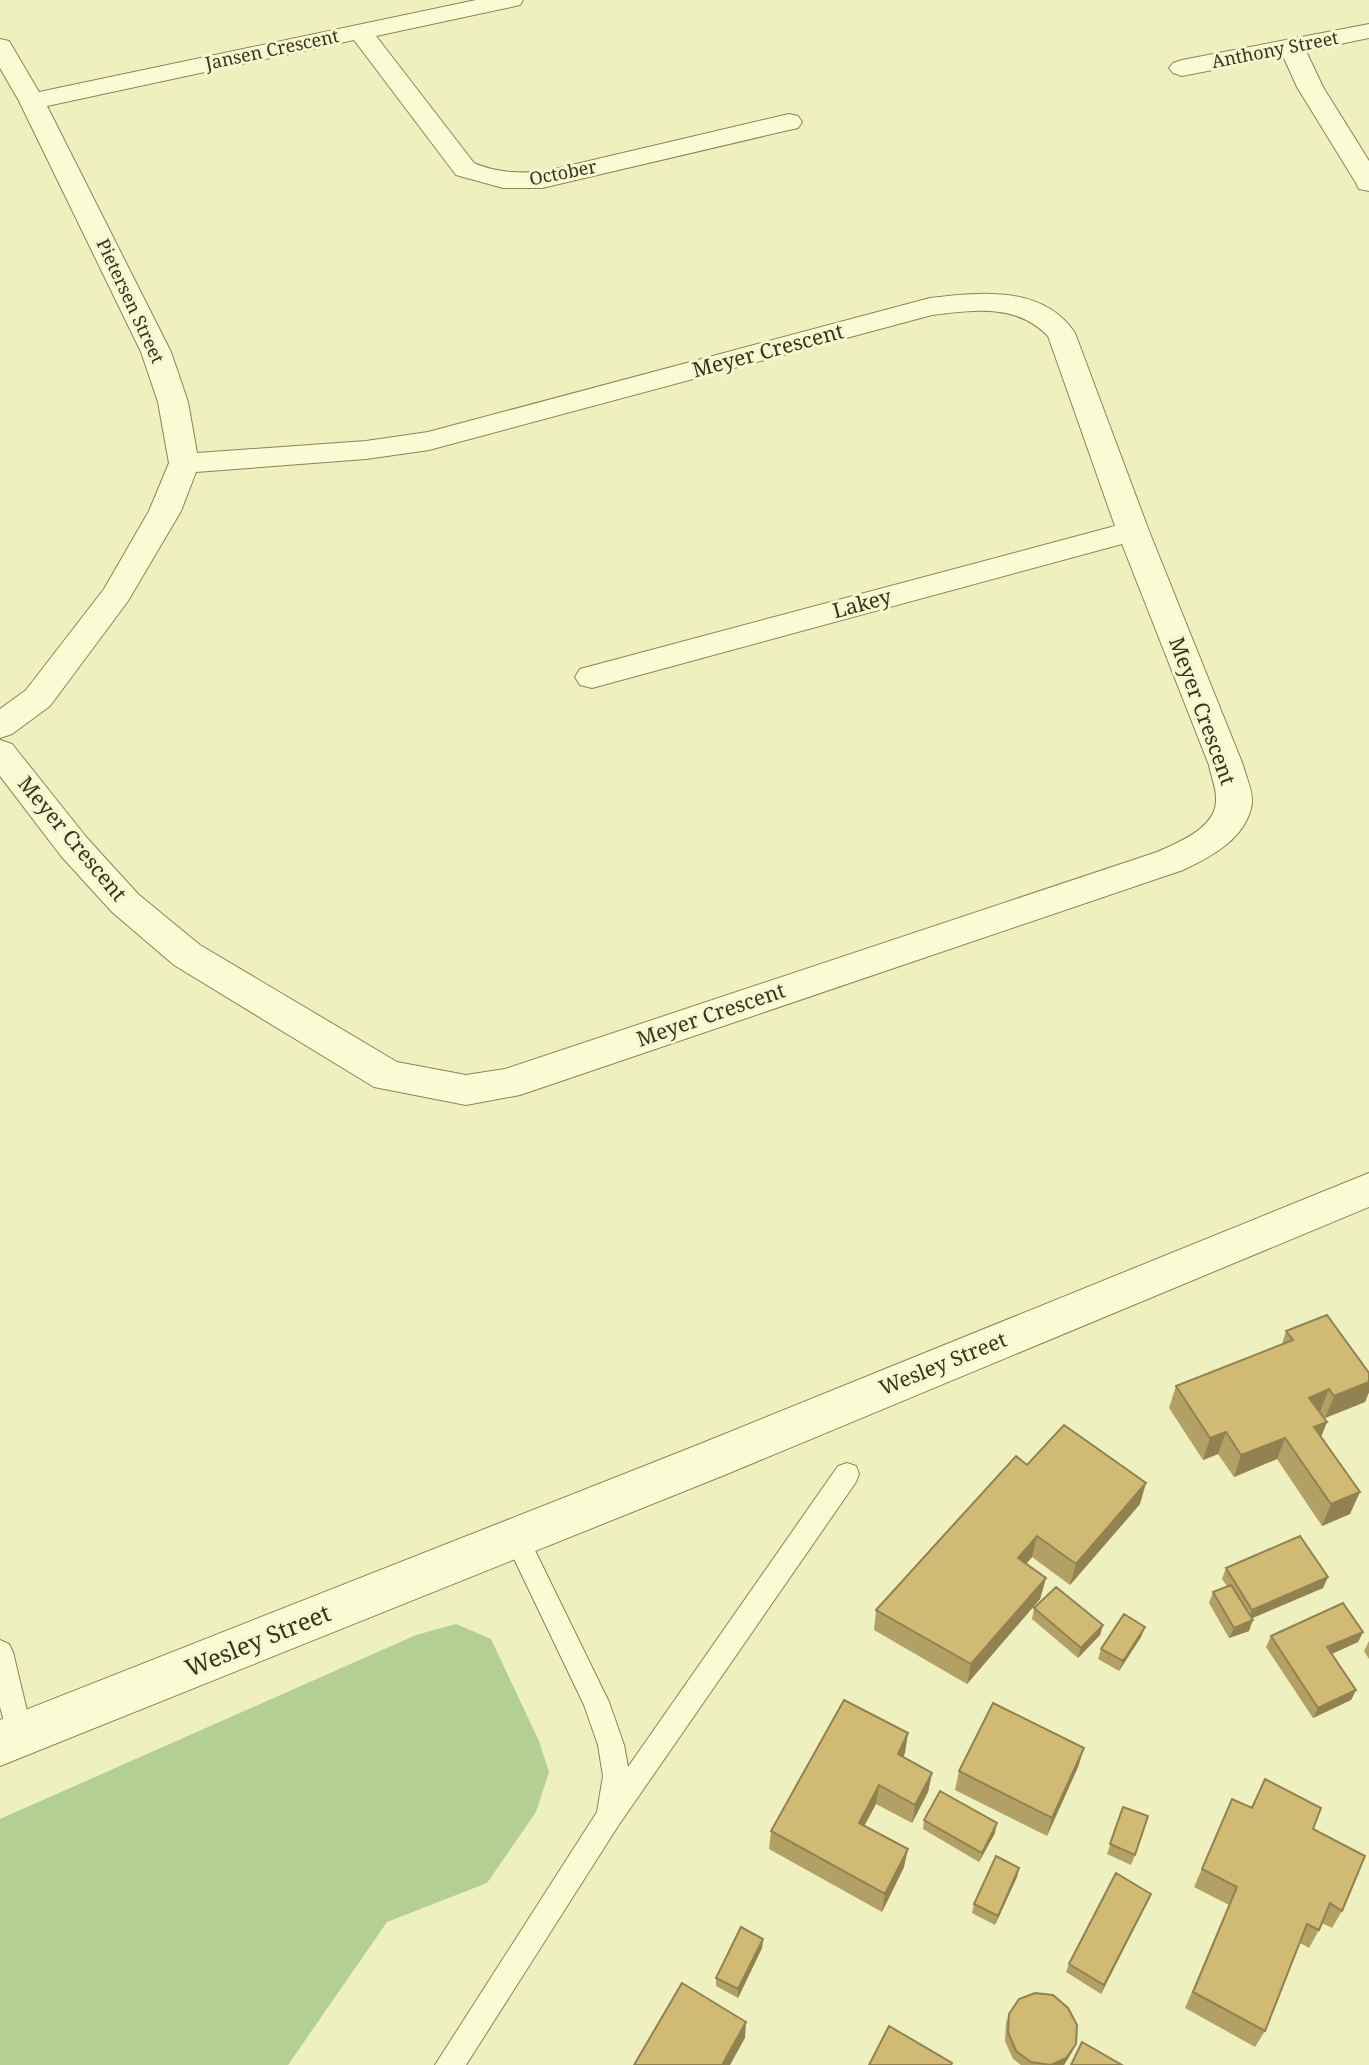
<svg xmlns="http://www.w3.org/2000/svg" width="1369" height="2065" font-family="'Noto Serif',serif">
	<style>
		.green { fill: #b4cf93 }
		.lines { fill: none; stroke-linecap: round; stroke-linejoin: round }
		.service-casing { stroke: #8a8457; stroke-width: 2 }
		.minor-casing { stroke: #8a8457; stroke-width: 2 }
		.service { fill: #f9fbd4; fill-rule: evenodd }
		.minor { fill: #f9fbd4; fill-rule: evenodd }
		.wall { fill: #b3a064 }
		.shaded-wall { fill: #928251 }
		.building { fill: #d0ba74; stroke: #928251; stroke-width: 2 }
		.labels { text-anchor: middle; stroke-width: 6; stroke-linejoin: round; paint-order: stroke }
		.far-street-label { font-size: 18px; fill: #39341c; stroke: #f5f7d0 }
		.street-label { font-size: 21px; fill: #39341c; stroke: #f5f7d0 }
		.near-street-label { font-size: 24px; fill: #39341c; stroke: #f5f7d0 }
	</style>
	<rect width="100%" height="100%" fill="#eef0c0"/>
	<path class="green" d="M456 1624 491 1639 539 1741 549 1772 536 1812 487 1883 387 1922 288 2065H0V1819L416 1635Z"/>
	<g class="lines">
		<defs>
			<path id="service" d="M847 1463 856 1466 859 1474 856 1482 618 1826 466 2065H435L597 1812 603 1776 598 1745 584 1705 504 1538 507 1530 516 1527 525 1530 609 1702 624 1745 628 1767 838 1466Z
				M0 1640 9 1644 13 1652 33 1736 29 1745 20 1749 11 1745 0 1707Z"/>
			<path id="minor" d="M476 0H523L520 5 511 7 376 36 474 163C497 173 518 173 542 172L789 114 798 116 802 122 798 128 789 130 542 188H503L456 175 354 40 47 106 171 352 188 402 197 453 366 441 428 432 930 298C980 292 1043 285 1075 333L1149 531 1243 765C1246 777 1253 791 1252 803 1247 838 1211 857 1183 870L520 1095 466 1105 374 1087 174 965 112 912 61 856 0 776V740L12 744 87 838 138 894 200 945 397 1062 466 1075 505 1069 1157 852C1179 842 1218 827 1216 798 1216 787 1211 776 1209 765L1122 544 592 688 580 685 575 677 580 669 1115 526 1048 336C1016 303 973 310 932 315L429 450 366 459 196 472 181 511 128 601 50 706 12 734 0 738V709L26 690 104 589 149 511 169 463 158 402 141 352 19 101 0 68V39L9 41 39 92Z
				M1369 24V38L1306 51 1323 87 1369 161V191L1359 189 1356 183 1297 87 1283 56 1182 76 1173 73 1169 68 1173 63 1182 60Z
				M1369 1173V1207L727 1474 0 1766V1720L695 1446Z"/>
		</defs>
		<use href="#service" class="service-casing"/>
		<use href="#minor" class="minor-casing"/>
		<use href="#service" class="service"/>
		<use href="#minor" class="minor"/>
	</g>
	<path class="wall" d="M1286 1331 1369 1373V1392L1365 1402 1325 1418 1319 1412 1327 1422 1321 1437 1350 1514 1322 1526 1277 1459 1234 1477 1218 1454 1203 1460 1169 1408 1176 1386 1282 1344Z
		M1027 1465 1140 1504 1070 1585 1032 1557 1026 1564 1046 1578 1040 1599 967 1684 874 1630 876 1610Z
		M1226 1568 1328 1577 1323 1588 1252 1618 1249 1631 1229 1638 1209 1603 1213 1592 1227 1586 1222 1579Z
		M1034 1608 1103 1625 1100 1635 1078 1658 1032 1619Z
		M1145 1627 1141 1637 1119 1671 1098 1659 1101 1649Z
		M1363 1632 1358 1642 1332 1654 1356 1690 1351 1700 1313 1718 1266 1647 1271 1636Z
		M1369 1641V1659L1364 1651Z
		M1084 1748 1078 1767 1047 1836 955 1790 959 1771Z
		M905 1753 903 1757 932 1773 928 1792 912 1823 876 1804 864 1826 904 1867 882 1912 769 1849 771 1831Z
		M1232 1799 1252 1808 1313 1829 1342 1911 1332 1928 1322 1923 1319 1930 1309 1948 1300 1943 1265 2031 1255 2047 1185 2008 1229 1905 1194 1887Z
		M1123 1807 1135 1855 1131 1865 1107 1854Z
		M924 1820 995 1833 979 1862 923 1829Z
		M1019 1868 1017 1877 995 1925 972 1913 974 1904Z
		M1151 1894 1101 1994 1066 1972 1069 1964Z
		M763 1939 762 1948 738 1998 716 1986V1978Z
		M1009 2014 1076 2044 1072 2052 1064 2065H1021L1013 2059 1005 2041 1006 2023Z"/>
	<path class="shaded-wall" d="M1369 1382V1392L1365 1402 1325 1418 1334 1396Z
		M1329 1389 1320 1412 1301 1420 1309 1398Z
		M1327 1422 1318 1444 1314 1427Z
		M1226 1432 1218 1454 1203 1460 1210 1438Z
		M1285 1438 1277 1459 1234 1477 1241 1455Z
		M1146 1483 1140 1504 1070 1585 1076 1564Z
		M1360 1492 1350 1514 1322 1526 1331 1504Z
		M1037 1536 1032 1557 1013 1579 1018 1558Z
		M1328 1577 1323 1588 1248 1620 1252 1610Z
		M1046 1578 1040 1599 967 1684 971 1664Z
		M1253 1620 1249 1631 1229 1638 1234 1628Z
		M1103 1625 1100 1635 1078 1658 1081 1648Z
		M1145 1627 1141 1637 1119 1671 1123 1661Z
		M1363 1632 1358 1642 1322 1658 1327 1647Z
		M1356 1690 1351 1700 1313 1718 1318 1708Z
		M908 1733 905 1753 894 1773 898 1754Z
		M1084 1748 1078 1767 1047 1836 1052 1818Z
		M932 1773 928 1792 912 1823 915 1805Z
		M879 1785 876 1804 856 1841 859 1823Z
		M997 1823 995 1833 979 1862 982 1853Z
		M908 1849 904 1867 882 1912 885 1894Z
		M1019 1868 1017 1877 995 1925 998 1916Z
		M1151 1894 1147 1903 1101 1994 1104 1985Z
		M763 1939 762 1948 738 1998V1989Z
		M746 2022 745 2038 730 2065H722Z
		M1076 2044 1072 2052 1064 2065H1051Z"/>
	<path class="building" d="M1327 1315 1369 1373V1382L1334 1396 1329 1389 1309 1398 1327 1422 1314 1427 1360 1492 1331 1504 1285 1438 1241 1455 1226 1432 1210 1438 1176 1386 1293 1340 1286 1331Z
		M1064 1425 1146 1483 1076 1564 1037 1536 1018 1558 1046 1578 971 1664 876 1610 1016 1456 1027 1465Z
		M1300 1536 1328 1577 1252 1610 1226 1568Z
		M1231 1585 1253 1620 1234 1628 1213 1592Z
		M1056 1587 1103 1625 1081 1648 1034 1608Z
		M1343 1603 1363 1632 1327 1647 1356 1690 1318 1708 1271 1636Z
		M1124 1614 1145 1627 1123 1661 1101 1649Z
		M844 1700 908 1733 898 1754 932 1773 915 1805 879 1785 859 1823 908 1849 885 1894 771 1831Z
		M993 1703 1084 1748 1052 1818 959 1771Z
		M1265 1779 1321 1808 1313 1829 1365 1856 1342 1911 1330 1903 1319 1930 1307 1924 1265 2031 1193 1992 1237 1887 1202 1869 1232 1799 1252 1808Z
		M940 1791 997 1823 982 1853 924 1820Z
		M1123 1807 1148 1816 1135 1855 1110 1844Z
		M996 1856 1019 1868 998 1916 974 1904Z
		M1116 1873 1151 1894 1104 1985 1069 1964Z
		M741 1927 763 1939 738 1989 716 1978Z
		M682 1983 746 2022 722 2065H634Z
		M1035 1993 1053 1995 1068 2008 1077 2025 1076 2044 1066 2058 1051 2065 1031 2062 1016 2051 1008 2032 1009 2014 1019 1999Z
		M889 2026 952 2063 951 2065H869Z
		M1082 2042 1122 2065H1071Z"/>
	<g class="labels">
		<g class="far-street-label">
			<text transform="translate(272 50) rotate(-12)" y="6">Jansen Crescent</text>
			<text transform="translate(1275 50) rotate(-11)" y="6">Anthony Street</text>
			<text transform="translate(563 173) rotate(-11)" y="6">October</text>
			<text transform="translate(130 301) rotate(65)" y="6">Pietersen Street</text>
		</g>
		<g class="street-label">
			<text transform="translate(768 351) rotate(-15)" y="7">Meyer Crescent</text>
			<text transform="translate(862 604) rotate(-15)" y="7">Lakey</text>
			<text transform="translate(1202 711) rotate(70)" y="7">Meyer Crescent</text>
			<text transform="translate(72 839) rotate(50)" y="7">Meyer Crescent</text>
			<text transform="translate(711 1015) rotate(-19)" y="7">Meyer Crescent</text>
			<text transform="translate(943 1364) rotate(-22)" y="7">Wesley Street</text>
		</g>
		<g class="near-street-label">
			<text transform="translate(258 1641) rotate(-22)" y="8">Wesley Street</text>
		</g>
	</g>
</svg>
